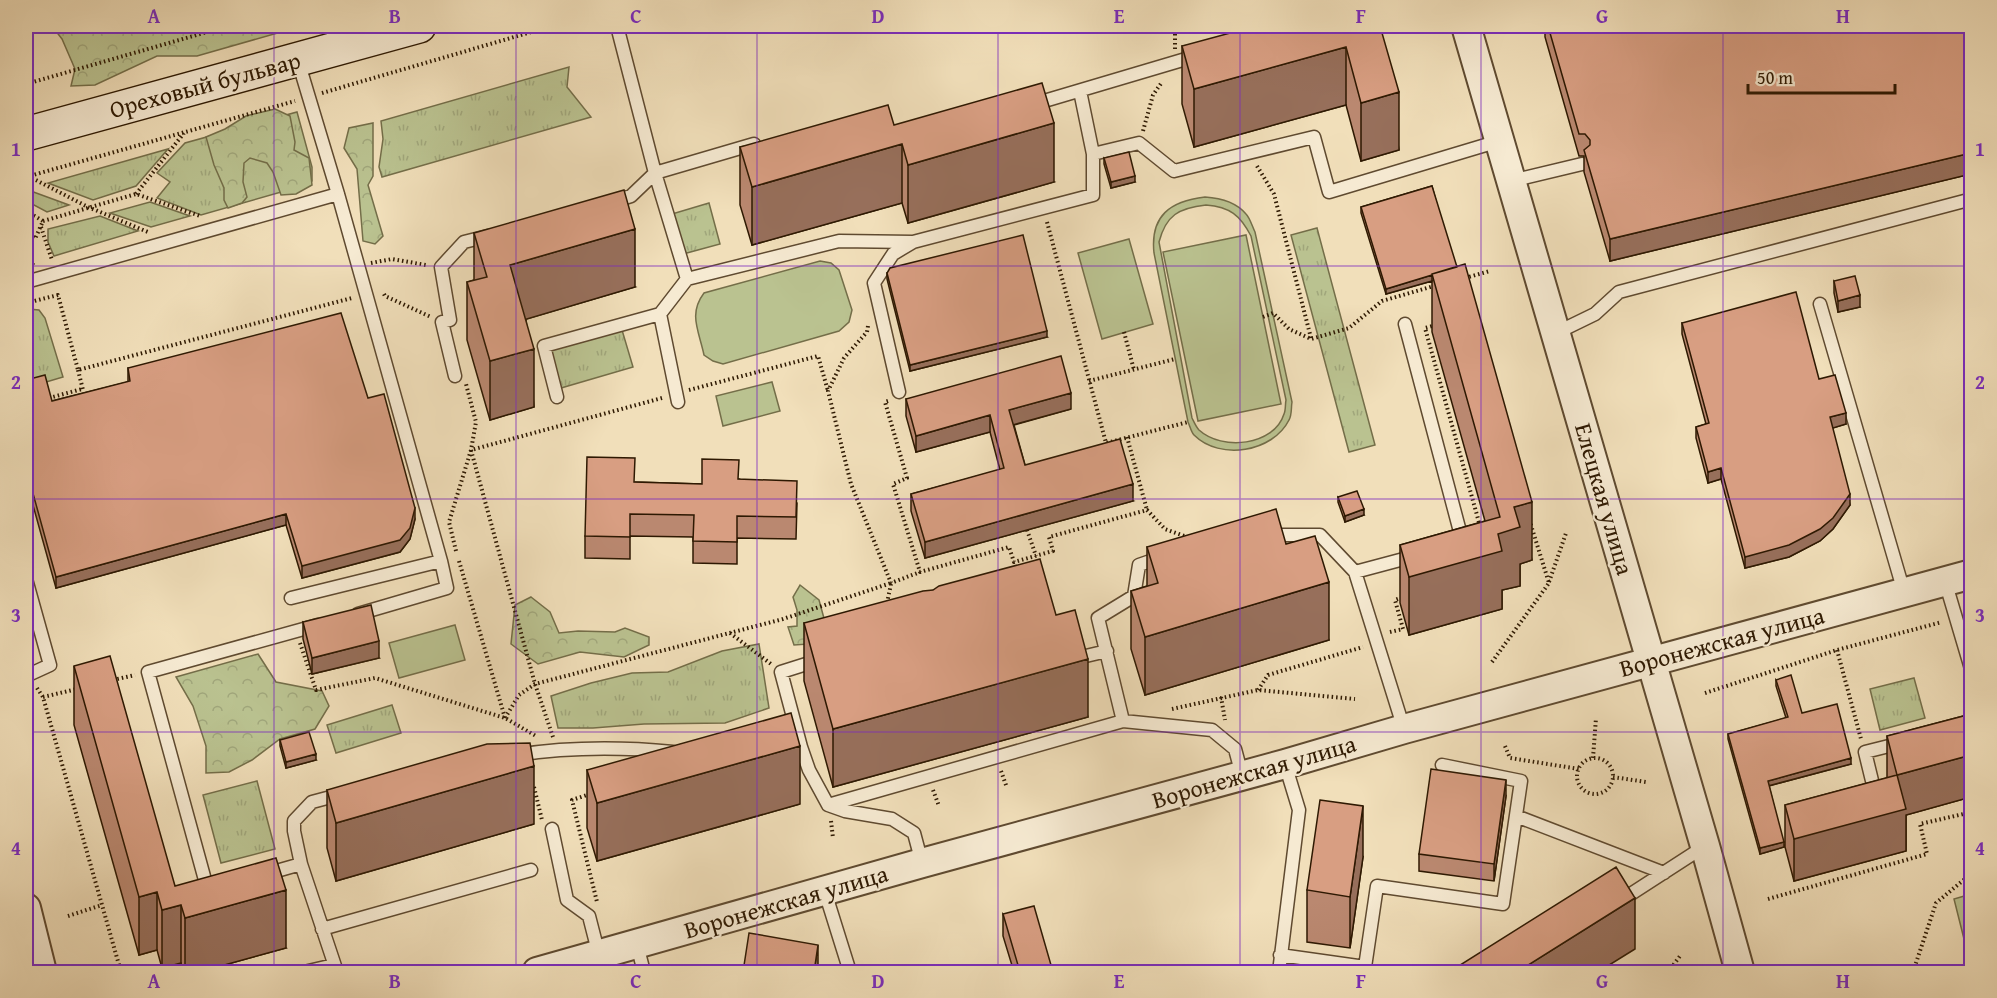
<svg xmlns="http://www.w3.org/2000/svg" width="1997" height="998" font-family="'Gentium Book Plus',serif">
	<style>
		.grass { fill: url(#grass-tufts); stroke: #746e49; stroke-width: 1.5 }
		.forest { fill: url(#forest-crowns); stroke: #746e49; stroke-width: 1.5 }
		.pitch { fill: #bac290; stroke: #746e49; stroke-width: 1.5; fill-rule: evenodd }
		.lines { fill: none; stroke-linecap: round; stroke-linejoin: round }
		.service-casing { stroke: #5f4a30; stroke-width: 15 }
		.tertiary-casing { stroke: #5f4a30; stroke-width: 32 }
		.secondary-casing { stroke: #2e1902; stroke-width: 36 }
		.path { stroke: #2e1902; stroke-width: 4; stroke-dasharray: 1.5 3; stroke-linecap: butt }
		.service { stroke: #f6ead2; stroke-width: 12 }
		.tertiary { stroke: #f6ead2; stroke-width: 28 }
		.secondary { stroke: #f6ead2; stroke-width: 33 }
		.wall { fill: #ba8870; stroke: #2e1902; stroke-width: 1.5 }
		.shaded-wall { fill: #976f5b; stroke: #2e1902; stroke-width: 1.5 }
		.building { fill: #d89e82; stroke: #2e1902; stroke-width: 1.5 }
		.grid { fill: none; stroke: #7b2cbf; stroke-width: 1.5; stroke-opacity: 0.55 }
		.labels { text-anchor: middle; stroke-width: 4.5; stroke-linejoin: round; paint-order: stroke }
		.street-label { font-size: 24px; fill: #2e1902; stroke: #f6ead2 }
		.neatline { fill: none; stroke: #7b2cbf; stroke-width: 2 }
		.grid-label { font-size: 20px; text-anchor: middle; font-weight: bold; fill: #7b2cbf }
	</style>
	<defs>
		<pattern id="grass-tufts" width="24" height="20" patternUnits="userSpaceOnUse" patternTransform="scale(1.5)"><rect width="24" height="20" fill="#bac290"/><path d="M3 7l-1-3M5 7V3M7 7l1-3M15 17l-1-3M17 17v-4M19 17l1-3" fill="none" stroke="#a0a67b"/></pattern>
		<pattern id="forest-crowns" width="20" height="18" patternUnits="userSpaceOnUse" patternTransform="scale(1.5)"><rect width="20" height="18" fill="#bac290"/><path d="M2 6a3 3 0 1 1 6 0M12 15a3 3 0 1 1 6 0" fill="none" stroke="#a0a67b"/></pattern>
	</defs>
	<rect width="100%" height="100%" fill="#f1dfba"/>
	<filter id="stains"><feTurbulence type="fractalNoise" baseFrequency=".00333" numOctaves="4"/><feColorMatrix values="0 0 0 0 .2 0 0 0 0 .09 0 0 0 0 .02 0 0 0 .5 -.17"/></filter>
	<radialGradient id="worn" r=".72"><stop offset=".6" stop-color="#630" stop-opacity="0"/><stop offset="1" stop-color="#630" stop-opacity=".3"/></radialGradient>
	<path class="grass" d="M569 67 567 87 591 117 382 177 379 167 383 139 381 121Z
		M297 112 312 167V181L309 184 201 215 157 198 170 182 157 173 185 143Z
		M168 149 136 186 93 200 48 183Z
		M28 190 69 205 47 212 32 204Z
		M150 202 190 216 151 227 110 213Z
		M709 203 720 244 683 254 672 214Z
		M100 216 138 231 54 256 48 242V229Z
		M1317 228 1375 445 1349 452 1291 235Z
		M28 309 39 310 45 318 63 377 26 388V310Z
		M622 330 633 367 561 388 550 350Z
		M759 644 769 708 725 723 644 724 593 728H558L551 696 591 683 632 673 668 672 722 651Z
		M1914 678 1925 718 1880 730 1870 689Z
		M392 705 401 733 336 753 327 725Z
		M257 781 275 849 221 863 203 795Z
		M1971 894V937L1964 939 1954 899Z"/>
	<path class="forest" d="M71 26H302L197 56H157L95 85 71 86 75 69 62 39 55 30Z
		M275 109 290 116 295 142 294 150 309 158 312 185 296 194 281 195 273 172 267 163 250 158 244 163 243 182 247 197 242 203 228 208 224 200V188L214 165 206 137 225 129 246 116Z
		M373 123V176L368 185 383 236 375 244 363 241 357 169 344 148 349 128Z
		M800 585 819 600 825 622 854 641 794 645 788 627 797 626V610L793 597Z
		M531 597 550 612 559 633 578 631 615 632 625 628 649 637V645L624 657 580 652 538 664 511 644 515 605Z
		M258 654 276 682 322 691 329 706 315 729 280 739 252 760 229 772 206 773V746L193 706 176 677Z"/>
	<path class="pitch" d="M1205 197C1220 198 1236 202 1246 214 1250 218 1252 226 1255 232L1292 402C1291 408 1292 415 1289 420 1273 452 1220 461 1194 435 1191 432 1190 426 1188 422L1154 253C1150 216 1170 201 1205 197ZM1206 205C1230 207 1240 215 1251 236L1286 400C1285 404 1286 410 1284 414 1274 446 1222 451 1199 430 1196 427 1194 422 1192 418L1159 242C1166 215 1179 208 1206 205Z
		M1246 235 1281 404 1198 421 1163 252Z
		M1129 239 1153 324 1102 339 1078 253Z
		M820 261 831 263 839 270 852 310 849 322 839 331 723 364 713 361 704 355C699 331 688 314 704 293Z
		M772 382 780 411 723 426 716 396Z
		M455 625 465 660 399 678 389 643Z"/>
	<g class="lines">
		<defs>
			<path id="service" d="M617 26 655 173 687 279 839 241 913 242 1093 195V154L1080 91
				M1034 104 1196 56
				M1093 154 1139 143 1174 171 1314 137 1329 192 1499 141
				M1511 181 1582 164
				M612 202 631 196 655 173 754 144
				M26 282 338 194
				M1820 304 1904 592
				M1405 324 1463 543
				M1556 333 1595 314 1619 292 1972 199
				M455 376 442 322 450 320 441 267 464 242 488 236
				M899 392 874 283 893 254 913 242
				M557 397 544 346 660 314
				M678 402 660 314 687 279
				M1267 535H1320L1355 572 1404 729
				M1162 557 1139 565 1134 596 1098 618 1123 721 1212 730 1235 749 1242 775
				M1355 572 1415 556
				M26 579 50 665 26 676
				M1945 581 1972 672
				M291 598 441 561 338 194 298 61
				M358 614 447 588 441 561
				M1073 659 1107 651
				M785 747H801L809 770 828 805 845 811 892 819 914 833 922 863
				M801 747 781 672 819 660
				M517 755C569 747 621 747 673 752
				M1874 794 1875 793 1865 752 1901 743
				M828 805 1123 721
				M1516 816 1664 873
				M552 829 567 900 589 916 599 955
				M301 864 294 831V821L312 802 342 794
				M266 874 301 864 337 972
				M211 890 208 891 148 672 318 625
				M825 892 850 972
				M1620 901 1705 846
				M322 929 531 870
				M637 945 644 972
				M1280 955 1365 967 1377 886 1503 904 1521 781 1442 765
				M304 972 334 965
				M1279 972 1299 810 1285 764"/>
			<path id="tertiary" d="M1466 26 1705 846 1740 972
				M26 908 42 972
				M537 972 922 863 1285 764 1404 729 1972 574"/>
			<path id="secondary" d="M26 134 419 26"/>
		</defs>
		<use href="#service" class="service-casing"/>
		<use href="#tertiary" class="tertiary-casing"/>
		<use href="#secondary" class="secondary-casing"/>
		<path class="path" d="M26 32 50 26
			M1175 49V26
			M26 84 228 26
			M322 93 552 26
			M1143 131 1153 95 1162 82
			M1257 166 1274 194 1311 338
			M28 176 88 207 148 232
			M26 177 295 101
			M136 194 184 133
			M26 211 43 221 35 239 26 234
			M43 221 136 194 200 216
			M1047 222 1106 443 1188 422
			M41 227 52 260
			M26 242 33 265
			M371 263 392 259 426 265
			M1465 278 1490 271
			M384 294 385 296 431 317
			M26 303 58 295 78 370 352 298
			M1263 317 1273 313 1289 329 1311 339 1349 328 1382 301 1434 286
			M1436 325 1425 328 1480 526
			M868 326 867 332 844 358 828 391 851 484 891 583 920 572
			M1124 332 1134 370
			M78 370 83 390
			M1089 381 1175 359
			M689 390 818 356 828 391
			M49 398 82 389
			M888 401 885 402 907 478 893 484 920 572 1009 547 1014 562 1053 551 1049 537 1147 510 1165 529 1190 538
			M1127 437 1147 510
			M1027 530 1036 556
			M456 551 449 522 471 450 476 422 466 384
			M459 561 505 718
			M1549 582 1566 533
			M887 603 891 584
			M1390 632 1403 629 1395 600 1403 597
			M730 633 771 664
			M300 643 316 690 375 678 505 718 536 736
			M1837 650 1861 739
			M1492 662 1549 583 1530 522
			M113 680 135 675
			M37 688 43 697 121 972
			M1258 690 1268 675 1363 647
			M1705 693 1837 650 1942 622
			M43 697 77 689
			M1221 697 1225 720
			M1172 709 1258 690 1355 699
			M505 718 519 695 535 684 783 619 891 583
			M553 737 535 684 471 450 662 398
			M1505 746 1510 758 1579 769
			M1593 758 1596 718
			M1577 776a18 18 0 1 1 36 0a18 18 0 1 1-36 0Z
			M1001 771 1007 788
			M1613 777 1646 782
			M534 787 542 820
			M933 790 939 806
			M590 794 572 800 597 902
			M831 821 833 838
			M1768 899 1927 854 1920 824 1972 812
			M68 916 102 905
			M1668 972 1680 956
			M1913 972 1936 903 1972 873"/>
		<use href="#service" class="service"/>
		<use href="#tertiary" class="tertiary"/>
		<use href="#secondary" class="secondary"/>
	</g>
	<path class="wall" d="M1380 26 1399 150 1361 161 1346 105 1194 147 1182 104V46Z
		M1545 26H1971V174L1610 261 1584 172V156H1579L1545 37Z
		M894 125 1054 182 908 223 902 203 752 245 740 205V147Z
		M1104 158 1135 182 1111 188 1104 164Z
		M1432 186 1532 560 1520 564V586L1502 590V609L1409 635 1400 603V545L1485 521 1432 332V281L1386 294 1361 213V207Z
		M474 233 635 287 526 319 534 407 490 420 467 340V282L474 280Z
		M887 273 1047 337 910 371 887 279Z
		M1834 281 1860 307 1838 312 1834 293Z
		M1682 323 1819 379 1846 424 1832 428 1850 505 1833 529 1820 541 1789 557 1745 568 1721 479 1708 483 1696 438V427L1706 424 1682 334Z
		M128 368 368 398 415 519 410 539 400 552 302 578 286 525 56 588 26 480V380L52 401 128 382Z
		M906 399 1071 409 1014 425 1025 465 1133 501 925 558 911 511V494L1000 470 990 432 916 452 906 416Z
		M739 479 797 503 796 539 737 538V564L693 563V537L630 536V559L585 558V536L635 482 702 484Z
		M1338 497 1364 515 1345 522 1338 502Z
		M1286 544 1329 640 1145 695 1131 649V591L1147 586V547Z
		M1056 615 1088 717 833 787 804 681V623Z
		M303 622 379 658 312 674 303 639Z
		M74 666 175 886 286 948 199 972H184L181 963 162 968 157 950 139 955 74 725Z
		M1776 680 1802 713 1851 764 1769 786 1784 847 1760 854 1728 739V734L1786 718 1776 686Z
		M1971 714V797L1906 815V851L1794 881 1785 847V805L1887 778V736Z
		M280 740 316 760 286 768 280 746Z
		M587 770 800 804 597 861 587 828Z
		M327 790 534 824 336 881 327 848Z
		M1506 796 1494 881 1419 871V854Z
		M1363 857 1350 948 1307 942V890Z
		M1003 914 1053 972H1014L1003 936Z"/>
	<path class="shaded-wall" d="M1346 47V105L1194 147V89Z
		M1399 92V150L1361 161V103Z
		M1054 123V182L908 223V165Z
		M902 144V203L752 245V187Z
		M1971 153V174L1610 261V239Z
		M1135 176V182L1111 188V182Z
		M635 229V287L510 324V265Z
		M1432 275V281L1386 294V289Z
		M1860 295V307L1838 312V301Z
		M1047 331V337L910 371V365Z
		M534 349V407L490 420V361Z
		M1071 393V409L1009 426V410Z
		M1846 413V424L1830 429V417Z
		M990 415V432L916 452V436Z
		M1721 468V479L1708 483V472Z
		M1133 484V501L925 558V542Z
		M1850 494V505L1833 529 1820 541 1789 557 1745 568V557Z
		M1532 502V560L1520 564V586L1502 590V609L1409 635V577L1498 534 1514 507Z
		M415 508V519L410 539 400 552 302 578V566Z
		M1364 509V515L1345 522V516Z
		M286 514V525L56 588V577Z
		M1329 582V640L1145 695V637Z
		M379 641V658L312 674V658Z
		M1088 659V717L833 787V729Z
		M800 746V804L597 861V803Z
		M316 754V760L286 768V762Z
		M1971 755V797L1906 815V851L1794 881V839L1897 775Z
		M1851 758V764L1768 786V781Z
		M534 766V824L336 881V823Z
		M1506 780V796L1494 881V864Z
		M1363 806V857L1350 948V897Z
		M1784 842V847L1760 854V848Z
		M286 890V948L199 972H185V918Z
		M157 892V950L139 955V897Z
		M1635 898V949L1598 972H1517Z
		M181 905V963L162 968V910Z
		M818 945V972H814Z"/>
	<path class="building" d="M1256 26H1380L1399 92 1361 103 1346 47 1194 89 1182 46Z
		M1548 26H1971V153L1610 239 1584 150 1590 145V140L1585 134H1579Z
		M1042 83 1054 123 908 165 902 144 752 187 740 147 888 105 894 125Z
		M1129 152 1135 176 1111 182 1104 158Z
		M1432 186 1457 267 1432 274V275L1386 289 1361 207Z
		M624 190 635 229 510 265 534 349 490 361 467 282 487 277 474 233Z
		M1023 235 1047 331 910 365 887 273 890 268Z
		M1465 264 1532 502 1514 507 1520 527 1498 534 1502 551 1409 577 1400 545 1500 517 1432 274Z
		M1855 276 1860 295 1838 301 1834 281Z
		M1796 292 1819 379 1835 375 1846 413 1830 417 1850 494 1833 518 1820 529 1789 545 1745 557 1721 468 1708 472 1696 427 1709 423 1682 323Z
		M341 313 368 398 384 394 415 508 410 528 400 540 302 566 286 514 56 577 26 468V380L45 375 52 401 130 381 128 368Z
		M1061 356 1071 393 1009 410 1025 465 1120 439 1133 484 925 542 911 494 1004 468 990 415 916 436 906 399Z
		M587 457 635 458 634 482 702 484V459L739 460 738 479 797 481 796 517 737 516V542L693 541 694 515 630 514V537L585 536Z
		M1357 491 1364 509 1345 516 1338 497Z
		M1276 509 1286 544 1315 536 1329 582 1145 637 1131 591 1158 583 1147 547Z
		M1040 559 1056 615 1075 610 1088 659 833 729 804 623 923 591 933 590 939 586Z
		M371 605 379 641 312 658 303 622Z
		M110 656 175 886 276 858 286 890 185 918 181 905 162 910 157 892 139 897 74 666Z
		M1791 675 1802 713 1837 704 1851 758 1768 781 1784 842 1760 848 1728 734 1788 717 1776 680Z
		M791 713 800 746 597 803 587 770Z
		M1971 714V755L1897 775 1887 736Z
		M309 732 316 754 286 762 280 740Z
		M530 743 534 766 336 823 327 790 487 744Z
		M1431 769 1506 780 1494 864 1419 854Z
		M1897 775 1906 809 1794 839 1785 805Z
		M1320 800 1363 806 1350 897 1307 890Z
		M1616 867 1635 898 1517 972H1449Z
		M1034 906 1053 972H1020L1003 914Z
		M749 933 818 945 814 972H743Z
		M1971 963V972H1935Z"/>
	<path class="grid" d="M274 26V972M516 26V972M757 26V972M998 26V972M1240 26V972M1481 26V972M1723 26V972M26 266H1972M26 499H1972M26 732H1972"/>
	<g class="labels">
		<g class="street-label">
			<text transform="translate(205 85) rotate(-15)" y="8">Ореховый бульвар</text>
			<text transform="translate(1604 499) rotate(74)" y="8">Елецкая улица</text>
			<text transform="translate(1722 642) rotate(-15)" y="8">Воронежская улица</text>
			<text transform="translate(1254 772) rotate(-16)" y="8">Воронежская улица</text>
			<text transform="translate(786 902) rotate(-16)" y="8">Воронежская улица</text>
		</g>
	</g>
	<rect width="1997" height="998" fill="none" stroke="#f1dfba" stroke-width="66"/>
	<path d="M1748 84v9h147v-9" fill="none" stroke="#2e1902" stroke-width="3"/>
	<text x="1757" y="84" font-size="18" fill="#2e1902" stroke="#f6ead2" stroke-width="4.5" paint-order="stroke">50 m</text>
	<rect x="33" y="33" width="1931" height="932" class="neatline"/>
	<g class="grid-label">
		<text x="154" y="23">A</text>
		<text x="395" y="23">B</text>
		<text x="636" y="23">C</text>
		<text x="878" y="23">D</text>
		<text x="1119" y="23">E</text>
		<text x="1361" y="23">F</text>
		<text x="1602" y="23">G</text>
		<text x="1843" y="23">H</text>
		<text x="16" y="156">1</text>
		<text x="1980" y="156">1</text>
		<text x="16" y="389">2</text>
		<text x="1980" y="389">2</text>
		<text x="16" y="622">3</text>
		<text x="1980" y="622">3</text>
		<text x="16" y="855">4</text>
		<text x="1980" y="855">4</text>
		<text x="154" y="988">A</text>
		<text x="395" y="988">B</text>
		<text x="636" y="988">C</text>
		<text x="878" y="988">D</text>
		<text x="1119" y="988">E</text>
		<text x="1361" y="988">F</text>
		<text x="1602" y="988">G</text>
		<text x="1843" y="988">H</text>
	</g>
	<rect width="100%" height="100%" filter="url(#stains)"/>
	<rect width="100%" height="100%" fill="url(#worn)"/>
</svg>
